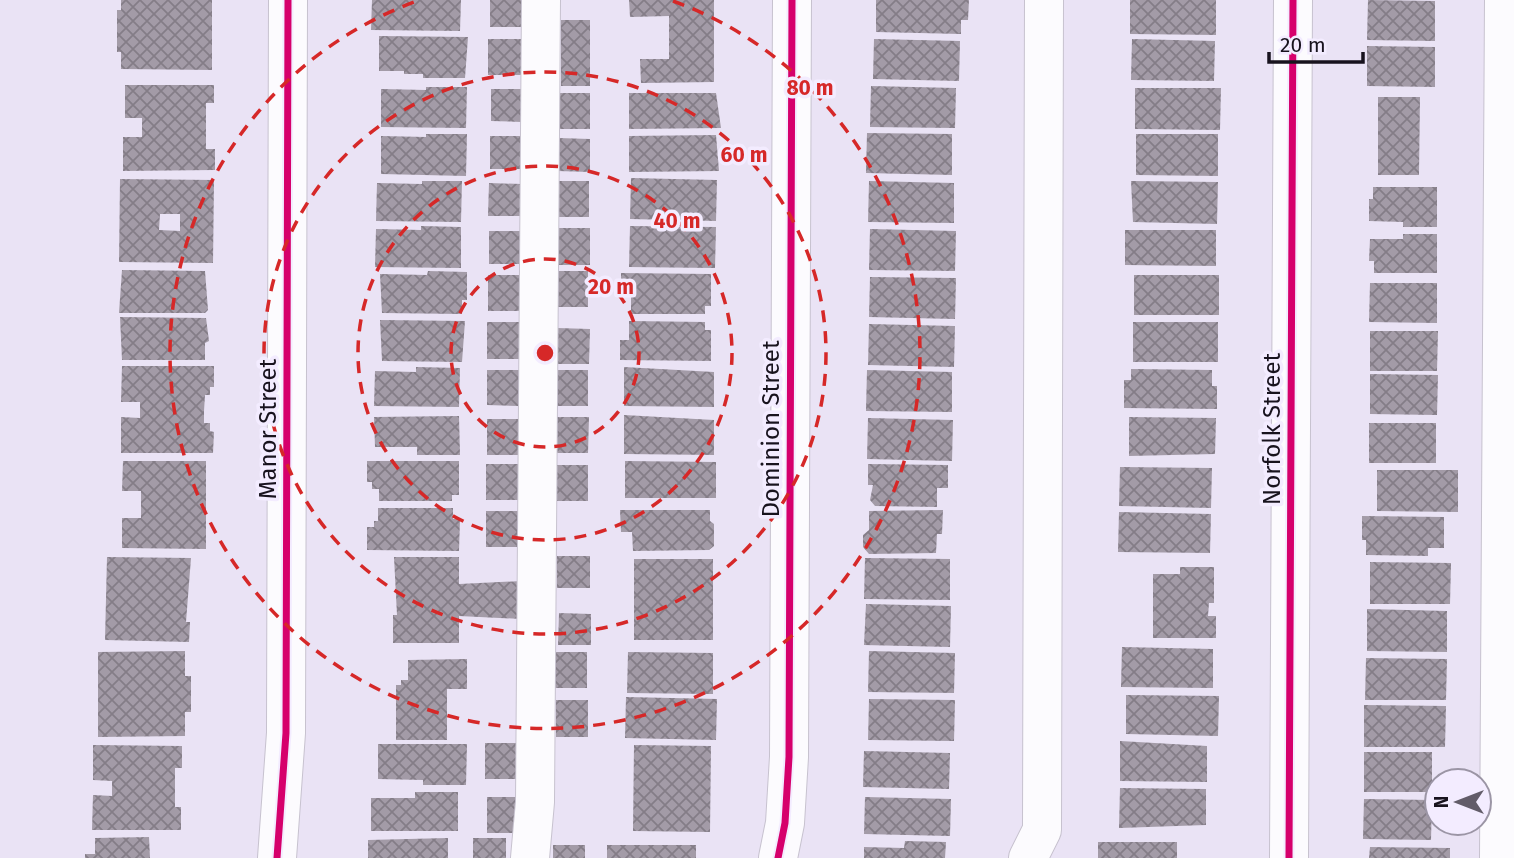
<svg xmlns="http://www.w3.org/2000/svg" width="1514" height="858" font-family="'Fira Sans',sans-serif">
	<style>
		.building { fill: url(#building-cross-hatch); fill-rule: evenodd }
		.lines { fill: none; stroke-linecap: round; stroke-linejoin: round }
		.minor-casing { stroke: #c7c2cf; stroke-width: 40 }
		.minor { stroke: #fcfbfe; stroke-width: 38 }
		.cycleway-casing { stroke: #f3ecff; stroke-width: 11 }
		.cycleway { stroke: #d6006c; stroke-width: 7 }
		.ring { fill: none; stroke: #d62828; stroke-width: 3.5; stroke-dasharray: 12 9 }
		.labels { text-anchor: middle; stroke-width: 7; stroke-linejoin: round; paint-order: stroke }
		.street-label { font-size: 24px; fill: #18131e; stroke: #f3ecff }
		.centre { fill: #d62828; stroke: #f3ecff; stroke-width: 3.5 }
		.ring-label { font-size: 21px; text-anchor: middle; font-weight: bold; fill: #d62828; stroke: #f3ecff; stroke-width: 7; stroke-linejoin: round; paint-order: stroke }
	</style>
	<defs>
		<pattern id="building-cross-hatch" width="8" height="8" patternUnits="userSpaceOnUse" patternTransform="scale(1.75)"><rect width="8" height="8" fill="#a39ba7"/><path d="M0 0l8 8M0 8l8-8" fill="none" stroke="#847d87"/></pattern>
	</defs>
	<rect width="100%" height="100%" fill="#eae3f5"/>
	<path class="building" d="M121 0H212V70L121 69V52H117V10H121Z
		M372 0H461L460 31 371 30Z
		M490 0H522V27H490Z
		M629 0H714V82L641 83 640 59H669V16L630 17Z
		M876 0H969L968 20H961V34L876 32Z
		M1130 0H1216V35L1130 34Z
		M1368 0 1435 1V41L1367 40Z
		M561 20H590V86H561Z
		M379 36 468 37 465 78H423V74H404V71H379Z
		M488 39H521V75H488Z
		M874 39 960 41 959 81 873 79Z
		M1132 39 1215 41 1214 81 1131 80Z
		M1367 46 1435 47V87L1367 86Z
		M125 85H214V103H206V149H215V170L123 171V137H142V118H125Z
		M871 86 956 88 955 128 870 127Z
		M426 87H467L466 128 381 127V89L426 90Z
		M1135 88H1221L1220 130 1135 129Z
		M491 89H523L522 122 491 121Z
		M557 93H590V129H557Z
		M629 93H716L721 128 629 129Z
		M1378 97H1420L1419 175H1378Z
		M867 133 952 134V175L866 173Z
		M426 134H467L466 176 381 174V136L426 137Z
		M1136 134H1218V176L1136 175Z
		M716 135 719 171 629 172V136Z
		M490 136H522V169H490Z
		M558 138 590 139V172L557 171Z
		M631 178 717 180 716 221 630 219Z
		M120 179 214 180 213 263 119 262ZM160 214H180V231L159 230Z
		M422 181H462L461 222 376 221 377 183 422 184Z
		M557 181H589V217H556Z
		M869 181 954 183V223L868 222Z
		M1131 181 1218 182 1217 224 1133 222Z
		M489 183 521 184V216H488Z
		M1373 187H1437V227H1403V222L1369 221V199H1373Z
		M421 226 461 227V268L375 267 376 229 421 230Z
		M630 226 716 227 715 268 629 267Z
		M557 228H590V265H557Z
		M870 229 956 231 955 271 869 270Z
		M1125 230H1216V266L1125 265Z
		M489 231H521V264H489Z
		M1403 234H1437V273H1374V261H1369L1370 239H1403Z
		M122 270 205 271 208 310 205 313H119Z
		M428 271 467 272V300H462V314L382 313 380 274 427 275Z
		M556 271H588V307H556Z
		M621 273 711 274V306H705V314H631V295H621Z
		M488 275H521V311H488Z
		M1134 275H1219V315H1134Z
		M870 277 956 278 955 319 869 317Z
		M1370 283H1437V323L1369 322Z
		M120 317 206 318 209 341 205 343V360H122Z
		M380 320 465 321 462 362 382 361Z
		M629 321 705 322V330H711V361L620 360V340H629Z
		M487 322H520L519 359H487Z
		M1133 322H1218V362H1133Z
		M869 324 955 326 954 367 868 365Z
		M557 328 590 329 589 364H557Z
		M1370 331H1438L1437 371H1370Z
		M122 366H214V387H210V395H205L204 411V423H210V431L214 432 213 453H121V417L140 418V402H121Z
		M416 367 460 368 459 407 374 406 375 371 416 372Z
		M624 367 714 372V407L624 406Z
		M1131 369 1212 370V386H1217V409L1124 408V380H1131Z
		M487 370H519V406L487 405Z
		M556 370H588V406H556Z
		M867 370 952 372V412L866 411Z
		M1370 374 1438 375 1437 415 1370 414Z
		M624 415 714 420V455L624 454Z
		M459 416 460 455H417V447H375L374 417Z
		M556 417H589L588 453H556Z
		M1129 417 1216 418 1215 454 1129 456Z
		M868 418 953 420 952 461 867 459Z
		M487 419H519V455H487Z
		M1369 423H1436V463H1369Z
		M123 461H206V549L122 548V518H141V491H122Z
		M367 461H459V495H452V501H379V489H372V482H367Z
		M625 461 716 462V498H625Z
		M486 464H518V500H486Z
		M868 464 948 465V488H937V507L875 506 870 500 873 485H868Z
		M556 465H588V501H556Z
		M1120 467 1212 468 1211 508 1119 506Z
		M1377 470H1458V512L1377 511Z
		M378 508H453V519H460L459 551 367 550V527H374V521H378Z
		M620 510H710V521L714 524V546L709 550 633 551 632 532H621Z
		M943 510 942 534H937L936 553 869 554 863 547V535L869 530V511Z
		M486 511H518V547H486Z
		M1119 512 1211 514 1210 553 1118 552Z
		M1362 516 1444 517V548H1428V556L1366 555V540H1362Z
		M557 556H590V588H557Z
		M107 557 191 558 186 622H190L189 642 105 640Z
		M394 557H459V584L521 581V619L459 616V643H393V615H397Z
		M865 558 950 559V600L864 599Z
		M634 559H713V640H634Z
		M1370 562 1451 563 1450 604H1370Z
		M1180 567H1214V603H1209L1208 616H1216V638H1153V574H1180Z
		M866 604 951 606 950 647 864 645Z
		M1367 609 1447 611V652L1367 651Z
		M559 613 591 614V645H558Z
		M1122 647 1213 649V688L1121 687Z
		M185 651V676H191V712H185V736L98 737V652Z
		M869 651 955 653 954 693 868 692Z
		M555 652H587V688H555Z
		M628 652 713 653V694L627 693Z
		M1366 658 1447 659 1446 700H1365Z
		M467 659V689H447V740H396V685H401V680H408V660Z
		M1126 695 1219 696 1218 736 1126 734Z
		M626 697 717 699 716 740 625 738Z
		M869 699 955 700 954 741 868 740Z
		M556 700H588V737H556Z
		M1364 705 1446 706 1445 747H1364Z
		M1120 741 1207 746V782L1120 781Z
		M485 743H518V779H485Z
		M378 744H467L466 785H423V780L378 779Z
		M93 745 182 746V768H175V807H181V830H92L93 795 112 796V781L93 780Z
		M634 745 711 746 710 832 633 831Z
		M864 751 950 753 949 789 863 787Z
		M1364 752H1432V792H1364Z
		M1120 788 1206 789V825L1119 828Z
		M415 792H458V831H371V798H415Z
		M487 797H519V833H487Z
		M865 797 951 799 950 836 864 834Z
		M1364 799 1432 800 1431 840 1363 839Z
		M149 837 150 858H85V854H95V838Z
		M448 838V858H368V840Z
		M473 838H506V858H473Z
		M905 841 946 842 945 858H864V847L904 848Z
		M1098 842H1177V858H1098Z
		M553 845H585V858H553Z
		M607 845H696V858H607Z
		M1370 847 1450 848V858H1369Z"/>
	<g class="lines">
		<defs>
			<path id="minor" d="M277 858 286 733 288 0
				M530 858 535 802 541 0
				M778 858 785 823 789 757 792 0
				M1028 858 1042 830 1044 0
				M1289 858 1293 0
				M1499 858 1504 0"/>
		</defs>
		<use href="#minor" class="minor-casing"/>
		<use href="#minor" class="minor"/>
		<defs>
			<path id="cycleway" d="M277 858 286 733 288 0
				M778 858 785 823 789 757 792 0
				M1289 858 1293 0"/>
		</defs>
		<use href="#cycleway" class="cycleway-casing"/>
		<use href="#cycleway" class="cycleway"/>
	</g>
	<g class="ring">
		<circle cx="545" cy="353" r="94"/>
		<circle cx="545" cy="353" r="187"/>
		<circle cx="545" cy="353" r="281"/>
		<path d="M673 1A375 375 0 1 1 417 1"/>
	</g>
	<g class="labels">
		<g class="street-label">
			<text transform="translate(268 429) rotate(-90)" y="8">Manor Street</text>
			<text transform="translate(771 429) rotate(-90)" y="8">Dominion Street</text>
			<text transform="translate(1272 429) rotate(-90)" y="8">Norfolk Street</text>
		</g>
	</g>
	<circle cx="545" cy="353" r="10" class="centre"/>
	<g class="ring-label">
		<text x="810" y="95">80 m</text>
		<text x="744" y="162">60 m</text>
		<text x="677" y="228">40 m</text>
		<text x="611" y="294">20 m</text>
	</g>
	<g transform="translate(1458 802) rotate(270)"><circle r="33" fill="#f3ecff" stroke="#9b95a5" stroke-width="2"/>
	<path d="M0-5L12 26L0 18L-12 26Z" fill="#625c69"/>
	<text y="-10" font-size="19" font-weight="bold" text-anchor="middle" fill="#18131e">N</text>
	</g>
	<path d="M1269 52v10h94v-10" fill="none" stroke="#18131e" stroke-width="3.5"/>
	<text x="1280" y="52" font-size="21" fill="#18131e" stroke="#f3ecff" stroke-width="5" paint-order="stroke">20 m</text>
</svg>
